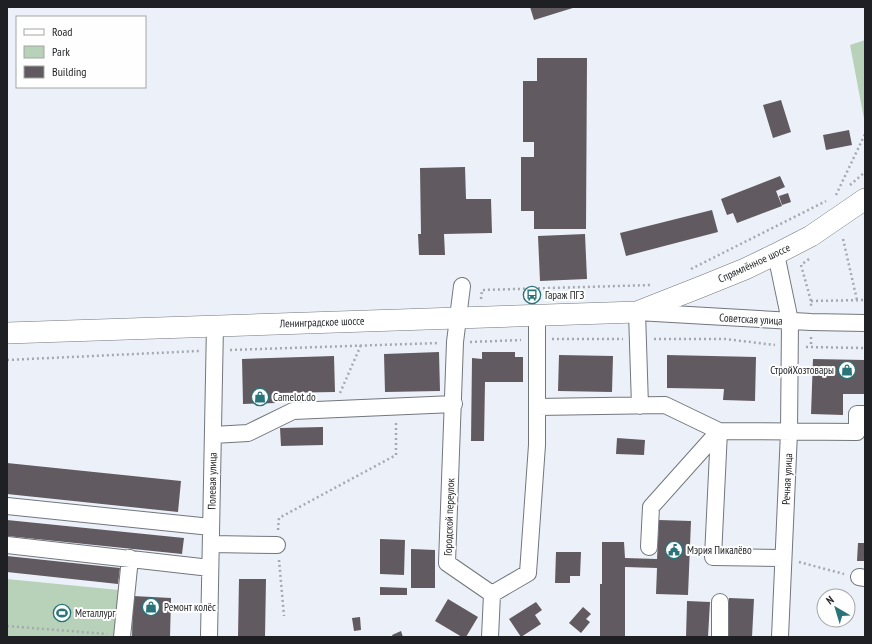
<svg xmlns="http://www.w3.org/2000/svg" width="872" height="644" font-family="'PT Sans Narrow',sans-serif">
	<style>
		.green { fill: #b8d2ba }
		.building { fill: #615a60 }
		.lines { fill: none; stroke-linecap: round; stroke-linejoin: round }
		.minor-casing { stroke: #72767d; stroke-width: 18 }
		.major-casing { stroke: #72767d; stroke-width: 22 }
		.path { stroke: #a5a9af; stroke-width: 2.5; stroke-dasharray: 2 3; stroke-linecap: butt }
		.minor { stroke: #fff; stroke-width: 16 }
		.major { stroke: #fff; stroke-width: 21 }
		.labels { text-anchor: middle; stroke-width: 4; stroke-linejoin: round; paint-order: stroke }
		.street-label { font-size: 11px; fill: #1e2023; stroke: #fefefe }
		.poi-label { font-size: 11px; fill: #1e2023; stroke: #fefefe; text-anchor: start }
	</style>
	<rect width="100%" height="100%" fill="#ecf1f9"/>
	<path class="green" d="M865 40V124L850 45Z
		M7 579 119 590 114 637H7Z"/>
	<path class="building" d="M530 7H576L534 20Z
		M537 58H587L586 229H534V211H521V157H534V142H523V81H537Z
		M781 100 791 132 773 138 763 105Z
		M849 130 852 145 826 150 823 135Z
		M465 167 466 199H491L492 233 444 234 445 255H419L418 234H421L420 168Z
		M780 176 785 187 776 191 782 206 737 223 733 213 727 215 721 199Z
		M788 193 791 202 782 205 779 196Z
		M712 210 718 232 626 256 620 233Z
		M585 234 587 279 540 281 538 236Z
		M439 352 440 391 385 392 384 354Z
		M482 352H515V357H523V382H485L484 441H471L472 358 482 359Z
		M559 355 613 356 612 392 558 391Z
		M667 355 756 357 755 401 723 400 724 389 667 388Z
		M334 356 335 392 276 393V403L243 404 242 359Z
		M813 359 865 360V394H843V415L811 414Z
		M323 427V445L281 446 280 428Z
		M617 438 645 440 644 455 616 454Z
		M7 463 181 481 178 512 7 494Z
		M7 520 184 538 182 554 7 536Z
		M659 520 691 521 688 595 656 594 657 568 625 567V637H600V584H602V542H624L625 558 657 559Z
		M380 539 405 540 404 575 380 574Z
		M858 543H865V561H857Z
		M411 549 435 550V588H411Z
		M556 552H581L580 576H570V583H555Z
		M7 556 120 568 118 584 7 572Z
		M239 579H266L265 637H238Z
		M380 587 407 588V595H380Z
		M133 596 171 598 170 637H132Z
		M729 598 754 599 752 637H727Z
		M448 599 478 617 466 637H462L435 621Z
		M687 601 710 602 708 637H686Z
		M536 602 542 610 535 615 541 624 521 637 509 619Z
		M583 607 591 614 586 619 590 622 581 633 569 623Z
		M360 617 361 630 354 631 352 618Z
		M401 631 403 637H393L392 635Z"/>
	<g class="lines">
		<defs>
			<path id="minor" d="M776 254 790 321 789 432 780 637
				M462 286 455 342 447 563 492 594
				M640 406 637 312 811 322 865 323
				M537 407 665 405 719 431 857 432V414H865
				M719 431 713 557 783 558
				M213 435 248 433 293 411 454 404
				M7 506 211 527
				M211 544 277 545
				M7 545 210 568
				M649 547 651 507 719 431
				M859 577 865 578
				M492 594 528 573 537 445V315
				M122 637 130 558
				M209 637 215 325
				M490 637 492 594
				M720 637V602"/>
			<path id="major" d="M7 333 637 312 703 286 745 269 776 254 811 236 865 199"/>
		</defs>
		<use href="#minor" class="minor-casing"/>
		<use href="#major" class="major-casing"/>
		<path class="path" d="M850 185 865 172
			M836 195 865 134
			M843 239 857 300
			M809 259 801 265 811 301V306
			M691 269 826 201
			M481 299 482 290 652 285
			M811 301 865 300
			M811 337V347
			M552 339H623
			M654 339H725L775 345
			M470 342 521 340
			M806 347 865 348
			M230 350 439 343
			M7 360 199 351
			M340 393 361 345
			M278 530 279 518 396 455V422
			M279 560 284 616
			M799 562 844 574
			M7 626 107 634"/>
		<use href="#minor" class="minor"/>
		<use href="#major" class="major"/>
	</g>
	<defs>
		<symbol id="bus-ring" viewBox="-11 -11 22 22"><circle r="9.5" fill="#fefefe" stroke="#297478" stroke-width="1.5"/><path d="M-5-6H5V4H4V6H2V4H-2V6H-4V4H-5ZM-3.5-4V0h7V-4ZM-3.5 1.2v1.5H-2V1.2ZM2 1.2v1.5H3.5V1.2Z" fill="#297478"/></symbol>
		<symbol id="shop-ring" viewBox="-11 -11 22 22"><circle r="9.5" fill="#fefefe" stroke="#297478" stroke-width="1.5"/><path d="M-5-2.5h2.3a2.7 3.5 0 0 1 5.4 0H5L5.5 6h-11ZM-1.5-2.5h3a1.5 2.3 0 0 0-3 0Z" fill="#297478"/></symbol>
		<symbol id="civic-ring" viewBox="-11 -11 22 22"><circle r="9.5" fill="#fefefe" stroke="#297478" stroke-width="1.5"/><path d="M-.6-6.5H3V-4.5H.6V-3L4-1V1h2V6H-6V1h2V-1L-.6-3ZM-1.2 2.5V6h2.4V2.5Z" fill="#297478"/></symbol>
		<symbol id="stadium-ring" viewBox="-11 -11 22 22"><circle r="9.5" fill="#fefefe" stroke="#297478" stroke-width="1.5"/><path d="M0-5a6.5 5 0 1 0 0 10a6.5 5 0 1 0 0-10ZM-3.5-1.8h7v3.6h-7Z" fill="#297478"/></symbol>
	</defs>
	<g fill-rule="evenodd">
		<use href="#bus-ring" x="522" y="285" width="20" height="20"/>
		<use href="#shop-ring" x="837" y="360" width="20" height="20"/>
		<use href="#shop-ring" x="250" y="387" width="20" height="20"/>
		<use href="#civic-ring" x="664" y="540" width="20" height="20"/>
		<use href="#shop-ring" x="141" y="597" width="20" height="20"/>
		<use href="#stadium-ring" x="52" y="603" width="20" height="20"/>
	</g>
	<g class="labels">
		<g class="street-label">
			<text transform="translate(754 263) rotate(-25)" y="4">Спрямлённое шоссе</text>
			<text transform="translate(751 319) rotate(3)" y="4">Советская улица</text>
			<text transform="translate(322 322) rotate(-2)" y="4">Ленинградское шоссе</text>
			<text transform="translate(787 479) rotate(-87)" y="4">Речная улица</text>
			<text transform="translate(212 481) rotate(-89)" y="4">Полевая улица</text>
			<text transform="translate(449 517) rotate(-88)" y="4">Городской переулок</text>
		</g>
		<g class="poi-label">
			<text x="545" y="299">Гараж ПГЗ</text>
			<text x="834" y="374" text-anchor="end">СтройХозтовары</text>
			<text x="273" y="401">Camelot.do</text>
			<text x="687" y="554">Мэрия Пикалёво</text>
			<text x="164" y="611">Ремонт колёс</text>
			<text x="75" y="617">Металлург</text>
		</g>
	</g>
	<rect width="872" height="644" fill="none" stroke="#1e2023" stroke-width="16"/>
	<rect x="16" y="16" width="130" height="72" fill="#fefefe" stroke="#a4a5a6"/>
	<rect x="24" y="29" width="20" height="6" fill="#ffffff" stroke="#a4a5a6"/>
	<text x="52" y="36" font-size="12" fill="#1e2023">Road</text>
	<rect x="24" y="46" width="20" height="12" fill="#b8d2ba" stroke="#a4a5a6"/>
	<text x="52" y="56" font-size="12" fill="#1e2023">Park</text>
	<rect x="24" y="66" width="20" height="12" fill="#615a60" stroke="#a4a5a6"/>
	<text x="52" y="76" font-size="12" fill="#1e2023">Building</text>
	<g transform="translate(836 608) rotate(322)"><circle r="19" fill="#fefefe" stroke="#a4a5a6"/>
	<path d="M0-3L7 15L0 10L-7 15Z" fill="#297478"/>
	<text y="-6" font-size="11" font-weight="bold" text-anchor="middle" fill="#1e2023">N</text>
	</g>
</svg>
